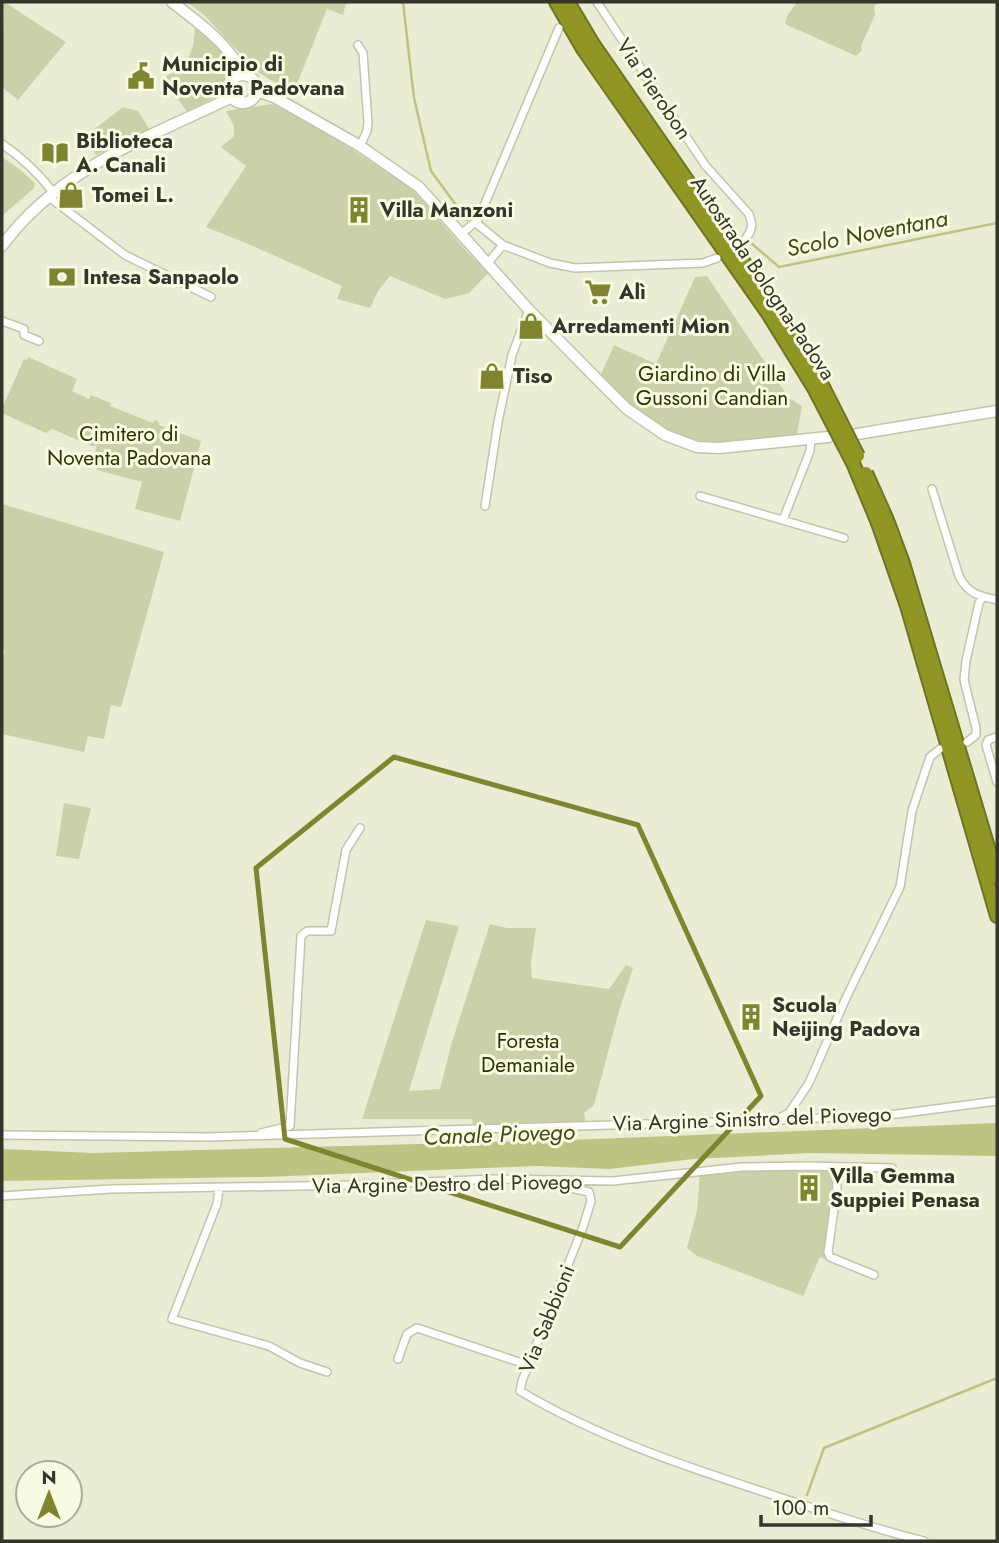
<svg xmlns="http://www.w3.org/2000/svg" width="999" height="1543" font-family="Jost,sans-serif">
	<style>
		.green { fill: #ccd0a9 }
		.water { fill: #bdc482 }
		.lines { fill: none; stroke-linecap: round; stroke-linejoin: round }
		.stream { stroke: #bdc482; stroke-width: 2.5 }
		.street-casing { stroke: #c2c5ac; stroke-width: 10 }
		.secondary-casing { stroke: #c2c5ac; stroke-width: 13 }
		.highway-casing { stroke: #6f7426; stroke-width: 16 }
		.street { stroke: #fff; stroke-width: 7 }
		.secondary { stroke: #fff; stroke-width: 10 }
		.highway { stroke: #8f9623; stroke-width: 12 }
		.highway-bridge-casing { stroke: #6f7426; stroke-width: 16; stroke-linecap: butt }
		.highway-bridge { stroke: #8f9623; stroke-width: 12 }
		.marked { fill: none; stroke: #7e8430; stroke-width: 5; stroke-linejoin: round }
		.labels { text-anchor: middle; stroke-width: 6; stroke-linejoin: round; paint-order: stroke }
		.poi-label { font-size: 21px; font-weight: bold; fill: #34352b; stroke: #f7fbe1; text-anchor: start }
		.street-label { font-size: 21px; fill: #34352b; stroke: #f7fbe1 }
		.park-label { font-size: 21px; fill: #2f3100; stroke: #f7fbe1 }
		.water-label { font-size: 23px; font-style: italic; fill: #454917; stroke: #f7fbe1 }
	</style>
	<rect width="100%" height="100%" fill="#eaedd4"/>
	<path class="green" d="M4 2 66 42 18 100 2 87Z
		M187 2H346V3L343 15 327 9 293 94 258 72 204 15Z
		M797 2H879L874 6 875 15 861 46 862 50 856 56 785 24 787 16Z
		M195 25 226 56 231 66 221 94 187 112 163 78C189 65 194 54 195 25Z
		M272 104 312 124 411 187 468 253 488 273 469 293 445 299 390 276 378 291 370 308 337 299 342 286 340 285 253 246 206 227 246 166 221 147 234 136V126L226 111Z
		M123 107 138 111 150 130 96 155 84 137Z
		M2 157 18 168 35 183 34 188 2 216Z
		M707 276 789 398 802 406 797 434C741 448 679 451 634 409 622 399 613 385 601 374L614 345 656 364 695 277Z
		M28 357 77 379 72 391 89 399 91 395 111 403 110 406 153 423 155 420 159 422V425L201 441 180 521 135 509 142 482 97 470 92 462 97 445 92 446 52 429 46 433 2 413V408L24 359 27 360Z
		M2 504 164 552 121 707 111 705 104 739 88 736 84 752 2 734V664L5 650 2 649Z
		M64 803 91 808 79 859 56 856Z
		M426 920 459 926 409 1091 440 1089 452 1042 490 924 507 928H536L531 964 532 978 609 989 626 965 633 968 619 1011 594 1105 584 1113 586 1125 474 1129 472 1119H362Z
		M827 1170 832 1175C833 1204 824 1231 826 1260L820 1257 803 1296 697 1256 687 1248 697 1211 700 1174 747 1171Z"/>
	<path class="water" d="M997 1123V1156L811 1153 693 1159 610 1169 536 1166 264 1177 2 1181V1149L94 1153 596 1139Z"/>
	<g class="lines">
		<path class="stream" d="M403 2 414 98 431 171 467 220
			M751 243 779 267 997 223
			M807 1495 824 1448 997 1378"/>
		<defs>
			<path id="street" d="M597 2 705 165 749 214 752 225 750 232 743 243
				M358 45 363 53 368 123 367 131 360 146
				M2 144C23 158 38 173 54 193
				M49 197 125 255 211 297
				M476 223 503 245 550 263 575 268 703 263 717 258
				M461 234 478 220 559 28
				M487 264 503 245
				M2 321 24 329V335L39 341
				M932 489 959 576C968 594 979 596 997 600
				M700 496 844 538
				M485 506 498 422 512 355 529 310
				M783 520 810 451 811 439
				M997 737 988 740 986 745 997 782
				M967 742 976 735V728L964 680 966 661 979 603 982 598
				M779 1118 789 1113 809 1083 846 998 900 887 912 811 930 757 940 749
				M261 1133 290 1126 301 936 307 931H331L346 850 360 828
				M2 1135 209 1137 781 1120 897 1114 997 1101
				M835 1167 837 1188 828 1252 830 1257 874 1275
				M552 1181 557 1185 589 1192 591 1201 583 1227 522 1381 520 1391C601 1439 687 1467 776 1496 825 1512 874 1529 924 1541
				M219 1188 217 1204 172 1319 269 1346 300 1363 327 1372
				M2 1196 111 1189 355 1185 495 1179 613 1181 742 1167 808 1166 892 1168
				M398 1359 407 1334 417 1328 528 1365"/>
			<path id="secondary" d="M172 2C194 19 235 48 241 75
				M229 89a14 14 0 1 1 28 0a14 14 0 1 1-28 0Z
				M257 91 274 97 360 146 419 187 529 310 597 379 627 409 665 435 697 447 719 448 828 437
				M2 246C60 167 148 138 232 97
				M857 434 997 411"/>
			<path id="highway" d="M556 2 583 49 769 315 814 388
				M568 2 593 44 783 319 823 387
				M887 520 903 563 997 877
				M878 523 907 606 997 916"/>
		</defs>
		<use href="#street" class="street-casing"/>
		<use href="#secondary" class="secondary-casing"/>
		<use href="#highway" class="highway-casing"/>
		<use href="#street" class="street"/>
		<use href="#secondary" class="secondary"/>
		<use href="#highway" class="highway"/>
		<defs>
			<path id="highway-bridge" d="M823 387 858 456
				M814 388 853 463 878 523
				M866 473 887 520"/>
		</defs>
		<use href="#highway-bridge" class="highway-bridge-casing"/>
		<use href="#highway-bridge" class="highway-bridge"/>
	</g>
	<path class="marked" d="M394 757 638 825 761 1096 620 1247 285 1139 256 868Z"/>
	<defs>
		<symbol id="civic-bare" viewBox="-9 -9 18 18"><path d="M-.6-6.5H3V-4.5H.6V-3L4-1V1h2V6H-6V1h2V-1L-.6-3ZM-1.2 2.5V6h2.4V2.5Z" fill="#7e8430" stroke="#f7fbe1" stroke-width="2.5" paint-order="stroke"/></symbol>
		<symbol id="library-bare" viewBox="-9 -9 18 18"><path d="M-6-4Q-3-5.5-.7-3.5V5Q-3 3-6 4ZM6-4Q3-5.5 .7-3.5V5Q3 3 6 4Z" fill="#7e8430" stroke="#f7fbe1" stroke-width="2.5" paint-order="stroke"/></symbol>
		<symbol id="shop-bare" viewBox="-9 -9 18 18"><path d="M-5-2.5h2.3a2.7 3.5 0 0 1 5.4 0H5L5.5 6h-11ZM-1.5-2.5h3a1.5 2.3 0 0 0-3 0Z" fill="#7e8430" stroke="#f7fbe1" stroke-width="2.5" paint-order="stroke"/></symbol>
		<symbol id="building-bare" viewBox="-9 -9 18 18"><path d="M-4-6H4V6H1V3H-1V6H-4ZM-2.5-4.3h1.7v1.8h-1.7ZM.8-4.3h1.7v1.8H.8ZM-2.5-1h1.7V.8h-1.7ZM.8-1h1.7V.8H.8Z" fill="#7e8430" stroke="#f7fbe1" stroke-width="2.5" paint-order="stroke"/></symbol>
		<symbol id="bank-bare" viewBox="-9 -9 18 18"><path d="M-6-4H6V4H-6ZM0-2.3a2.3 2.3 0 1 0 0 4.6a2.3 2.3 0 1 0 0-4.6Z" fill="#7e8430" stroke="#f7fbe1" stroke-width="2.5" paint-order="stroke"/></symbol>
		<symbol id="supermarket-bare" viewBox="-9 -9 18 18"><path d="M-6-5.5h2.5l.6 2H6L4.5 2H-2.5L-4.4-4H-6ZM-1.5 3.2a1.3 1.3 0 1 0 .1 0ZM3 3.2a1.3 1.3 0 1 0 .1 0Z" fill="#7e8430" stroke="#f7fbe1" stroke-width="2.5" paint-order="stroke"/></symbol>
	</defs>
	<g fill-rule="evenodd">
		<use href="#civic-bare" x="122" y="57" width="38" height="38"/>
		<use href="#library-bare" x="36" y="134" width="38" height="38"/>
		<use href="#shop-bare" x="52" y="176" width="38" height="38"/>
		<use href="#building-bare" x="340" y="191" width="38" height="38"/>
		<use href="#bank-bare" x="43" y="258" width="38" height="38"/>
		<use href="#supermarket-bare" x="579" y="273" width="38" height="38"/>
		<use href="#shop-bare" x="512" y="307" width="38" height="38"/>
		<use href="#shop-bare" x="473" y="357" width="38" height="38"/>
		<use href="#building-bare" x="732" y="998" width="38" height="38"/>
		<use href="#building-bare" x="790" y="1169" width="38" height="38"/>
	</g>
	<g class="labels">
		<g class="poi-label">
			<text x="162" y="71">Municipio di<tspan x="162" dy="24">Noventa Padovana</tspan></text>
			<text x="76" y="148">Biblioteca<tspan x="76" dy="24">A. Canali</tspan></text>
			<text x="92" y="202">Tomei L.</text>
			<text x="380" y="217">Villa Manzoni</text>
			<text x="83" y="284">Intesa Sanpaolo</text>
			<text x="619" y="299">Alì</text>
			<text x="552" y="333">Arredamenti Mion</text>
			<text x="513" y="383">Tiso</text>
			<text x="772" y="1012">Scuola<tspan x="772" dy="24">Neijing Padova</tspan></text>
			<text x="830" y="1183">Villa Gemma<tspan x="830" dy="24">Suppiei Penasa</tspan></text>
		</g>
		<g class="street-label">
			<text transform="translate(654 89) rotate(56)" y="7">Via Pierobon</text>
			<text transform="translate(763 278) rotate(56)" y="7">Autostrada Bologna-Padova</text>
			<text transform="translate(752 1119) rotate(-2)" y="7">Via Argine Sinistro del Piovego</text>
			<text transform="translate(447 1184) rotate(-1)" y="7">Via Argine Destro del Piovego</text>
			<text transform="translate(547 1319) rotate(-68)" y="7">Via Sabbioni</text>
		</g>
		<g class="park-label">
			<text x="712" y="381">Giardino di Villa<tspan x="712" dy="24">Gussoni Candian</tspan></text>
			<text x="129" y="441">Cimitero di<tspan x="129" dy="24">Noventa Padovana</tspan></text>
			<text x="528" y="1048">Foresta<tspan x="528" dy="24">Demaniale</tspan></text>
		</g>
		<g class="water-label">
			<text transform="translate(867 233) rotate(-11)" y="8">Scolo Noventana</text>
			<text transform="translate(499 1134) rotate(-2)" y="8">Canale Piovego</text>
		</g>
	</g>
	<rect width="999" height="1543" fill="none" stroke="#34352b" stroke-width="7"/>
	<g transform="translate(49 1494)"><circle r="33" fill="#f7fbe1" stroke="#a9ac98" stroke-width="2"/>
	<path d="M0-5L12 26L0 18L-12 26Z" fill="#7e8430"/>
	<text y="-10" font-size="19" font-weight="bold" text-anchor="middle" fill="#34352b">N</text>
	</g>
	<path d="M761 1515v10h110v-10" fill="none" stroke="#34352b" stroke-width="3.5"/>
	<text x="772" y="1515" font-size="21" fill="#34352b" stroke="#f7fbe1" stroke-width="5" paint-order="stroke">100 m</text>
</svg>
